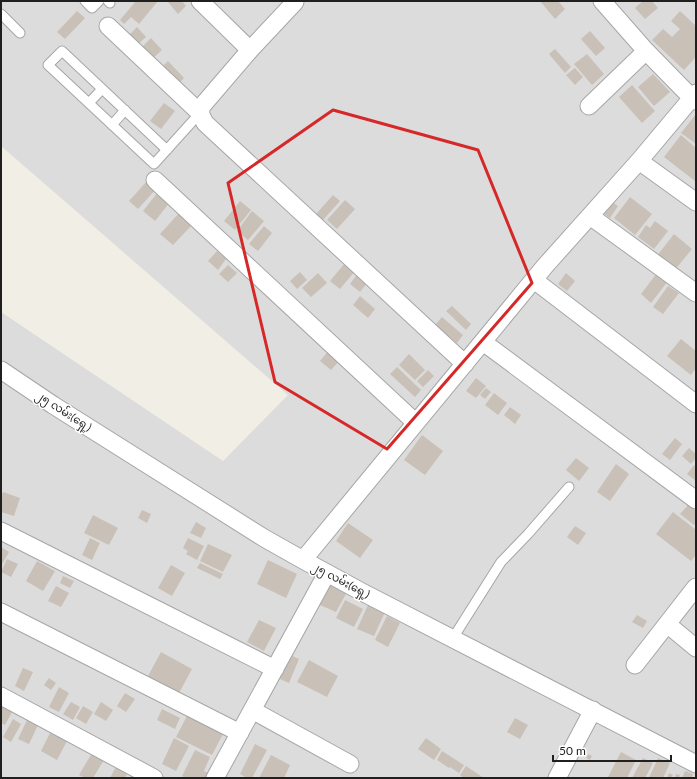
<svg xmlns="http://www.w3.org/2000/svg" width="697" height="779" font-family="Lato,'Noto Sans Myanmar',sans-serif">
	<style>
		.residential { fill: #dddcdc }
		.building { fill: #c9c0b7 }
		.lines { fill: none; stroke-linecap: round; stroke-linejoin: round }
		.service-casing { stroke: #a6a6a6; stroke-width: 11 }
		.minor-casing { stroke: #a6a6a6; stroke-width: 19 }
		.service { stroke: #fff; stroke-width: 9 }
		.minor { stroke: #fff; stroke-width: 17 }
		.marked { fill: none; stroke: #d62828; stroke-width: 3; stroke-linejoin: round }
		.labels { text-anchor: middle; stroke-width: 3; stroke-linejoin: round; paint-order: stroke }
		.street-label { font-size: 11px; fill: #1f1f1f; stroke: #fff }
	</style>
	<rect width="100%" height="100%" fill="#f1eee5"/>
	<path class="residential" d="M1 1H696V778H1V312L223 461 288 395 1 146Z"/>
	<path class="building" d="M136 1H158L139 24 131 17 124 24 120 20Z
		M167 1H182L186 6 178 14Z
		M540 1H558L565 9 555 19Z
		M643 1H652L658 8 645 19 635 8Z
		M77 11 85 18 65 39 57 32Z
		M680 11 696 26V57L684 70 652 40 663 29 672 37 680 29 671 21Z
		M137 27 146 37 136 46 127 37Z
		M590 31 605 48 596 56 581 39Z
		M151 38 162 50 152 59 141 48Z
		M555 49 571 67 565 73 549 54Z
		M587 54 604 74 592 85 574 64Z
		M168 61 184 78 175 87 159 70Z
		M575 68 583 77 575 85 566 75Z
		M653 74 670 92 654 106 638 87Z
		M632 85 655 111 642 123 619 97Z
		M164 103 175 111 161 129 150 121Z
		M696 114V144L681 133Z
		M681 135 696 148V180L695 181 664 157Z
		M148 180 157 188 138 209 129 201Z
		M162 187 174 197 155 221 143 211Z
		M333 195 340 201 323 220 316 214Z
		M630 197 652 214 635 235 614 218Z
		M345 200 355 209 337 229 327 220Z
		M240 201 251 210 235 230 224 221Z
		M612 202 618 206 610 218 603 213Z
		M252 211 264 221 248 240 237 231Z
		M179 213 192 225 173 245 160 234Z
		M655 221 668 231 654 249 638 237 646 225 650 228Z
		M264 226 272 233 258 251 249 244Z
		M674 234 692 249 674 271 656 257Z
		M217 251 226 259 218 270 208 261Z
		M345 263 355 271 340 289 330 281Z
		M228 265 237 273 228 282 219 274Z
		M300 272 307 280 297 289 290 281Z
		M318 273 327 283 311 297 302 288Z
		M358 273 368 282 360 292 350 284Z
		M566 273 575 281 567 291 558 284Z
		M657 273 668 281 651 303 641 294Z
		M668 286 679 293 663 314 653 307Z
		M360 296 375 309 368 318 353 305Z
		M452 306 471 324 466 330 446 311Z
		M442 317 463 335 457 343 435 325Z
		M681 339 696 351V368L691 375 667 356Z
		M331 348 342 358 331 370 320 361Z
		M409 354 425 370 415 380 399 365Z
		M397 367 421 390 415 397 390 374Z
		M428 370 434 376 423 387 417 381Z
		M476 378 486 386 476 398 466 391Z
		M486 388 491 392 485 399 480 395Z
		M494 393 507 403 498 415 485 405Z
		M510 407 521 415 515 424 504 415Z
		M422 435 443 451 425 475 404 460Z
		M675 438 682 444 670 460 662 454Z
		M689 448 696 454V458L691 464 682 456Z
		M576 458 589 468 579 481 566 470Z
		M616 464 629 474 610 501 597 492Z
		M694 465 696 467V481L687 474Z
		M3 492 20 498 14 516 1 512V498Z
		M688 505 696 511V522L694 525 680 514Z
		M142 510 151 514 147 523 138 518Z
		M673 512 696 530V555L691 561 656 534Z
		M93 515 118 528 109 545 84 533Z
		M196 522 206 528 201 538 190 533Z
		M348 523 373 540 360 558 336 541Z
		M575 526 586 533 578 545 567 537Z
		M90 538 100 543 92 560 82 555Z
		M188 538 204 546 197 560 186 554 188 551 183 548Z
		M208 544 232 555 223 572 200 561Z
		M1 547 9 552 1 566Z
		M7 559 18 564 11 577 1 572Z
		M268 560 297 574 286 598 257 584Z
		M37 561 55 571 43 591 26 581Z
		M200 563 223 574 220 579 197 568Z
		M171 565 185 573 172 596 158 588Z
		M63 576 74 581 70 588 60 583Z
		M331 584 347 592 336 612 320 605Z
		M56 586 69 593 61 607 48 601Z
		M345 600 363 609 354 627 336 618Z
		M368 605 385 612 374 636 357 629Z
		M637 615 647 621 643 628 632 622Z
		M387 616 400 623 388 647 375 640Z
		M259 620 276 628 264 651 247 642Z
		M161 652 192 669 179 693 148 676Z
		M290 655 299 659 289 683 280 679Z
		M309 660 338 676 327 697 297 682Z
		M23 668 33 672 24 691 15 686Z
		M49 678 56 683 51 690 44 685Z
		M59 687 69 693 59 712 49 707Z
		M125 693 135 699 126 712 117 706Z
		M71 702 80 707 73 720 63 714Z
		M101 702 113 710 106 721 94 714Z
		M1 706 12 712 5 725 1 723Z
		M83 706 93 712 86 724 76 718Z
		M162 709 180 718 175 729 157 720Z
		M188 714 224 732 212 755 176 737Z
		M28 718 39 723 29 744 18 739Z
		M515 718 528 725 520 739 507 732Z
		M13 719 21 724 11 742 3 737Z
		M50 733 67 741 57 760 41 751Z
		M174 738 189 746 176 771 162 764Z
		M426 738 441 749 434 760 418 749Z
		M255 744 267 750 252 778H247L240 774Z
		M95 748 107 755 93 778H85L79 775Z
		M195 750 210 757 204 771 208 773 205 778H186L182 776Z
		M442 751 464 765 459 773 450 767 449 768 437 760Z
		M621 752 636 760 627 778H610L608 777Z
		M588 754 592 756 590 760 586 758Z
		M271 755 290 765 284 778H259Z
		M643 758 653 763 645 778H632Z
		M658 758 670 763 663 778H649Z
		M119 761 130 767 125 778H110Z
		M466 766 484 778H464L460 775Z
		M685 771 693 774 692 778H682Z
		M669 773 673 775 671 778H667Z
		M676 774 680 775 679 778H675Z"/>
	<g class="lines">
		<defs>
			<path id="service" d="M85 1 92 8 99 1
				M108 1 110 3
				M1 14 20 33
				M89 103 102 89
				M112 125 125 110
				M167 150 62 51 48 65 154 164 200 113
				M453 638 501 562 528 534 569 487"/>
			<path id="minor" d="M200 1 250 50
				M602 1 646 51 692 98 696 101
				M295 2 250 50 202 106 200 113 205 123 465 364
				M108 26 200 113
				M589 106 646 51
				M639 161 696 202
				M155 180 416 423
				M590 216 696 293
				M534 280 696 404
				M483 342 696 500
				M1 370 53 405 264 538 303 560 362 592 696 764
				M1 531 275 669
				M303 560 545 266 639 161 696 93
				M1 612 240 733
				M667 624 696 648
				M635 665 695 588 696 587
				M1 696 154 778
				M252 710 350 764
				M215 778 327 573
				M557 778 593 710"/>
		</defs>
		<use href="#service" class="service-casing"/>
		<use href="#minor" class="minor-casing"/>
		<use href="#service" class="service"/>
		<use href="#minor" class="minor"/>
	</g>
	<path class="marked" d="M333 110 478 150 532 283 387 449 275 382 228 183Z"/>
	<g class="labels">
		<g class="street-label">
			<text transform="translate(64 411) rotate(33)" y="4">၂၅ လမ်း(ရှေ့)</text>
			<text transform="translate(341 580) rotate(28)" y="4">၂၅ လမ်း(ရှေ့)</text>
		</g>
	</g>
	<rect width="697" height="779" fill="none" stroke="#1f1f1f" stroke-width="4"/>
	<path d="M553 755v6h118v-6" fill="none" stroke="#1f1f1f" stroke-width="2"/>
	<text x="559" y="755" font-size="12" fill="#1f1f1f" stroke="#ffffff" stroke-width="3" paint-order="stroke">50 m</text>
</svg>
